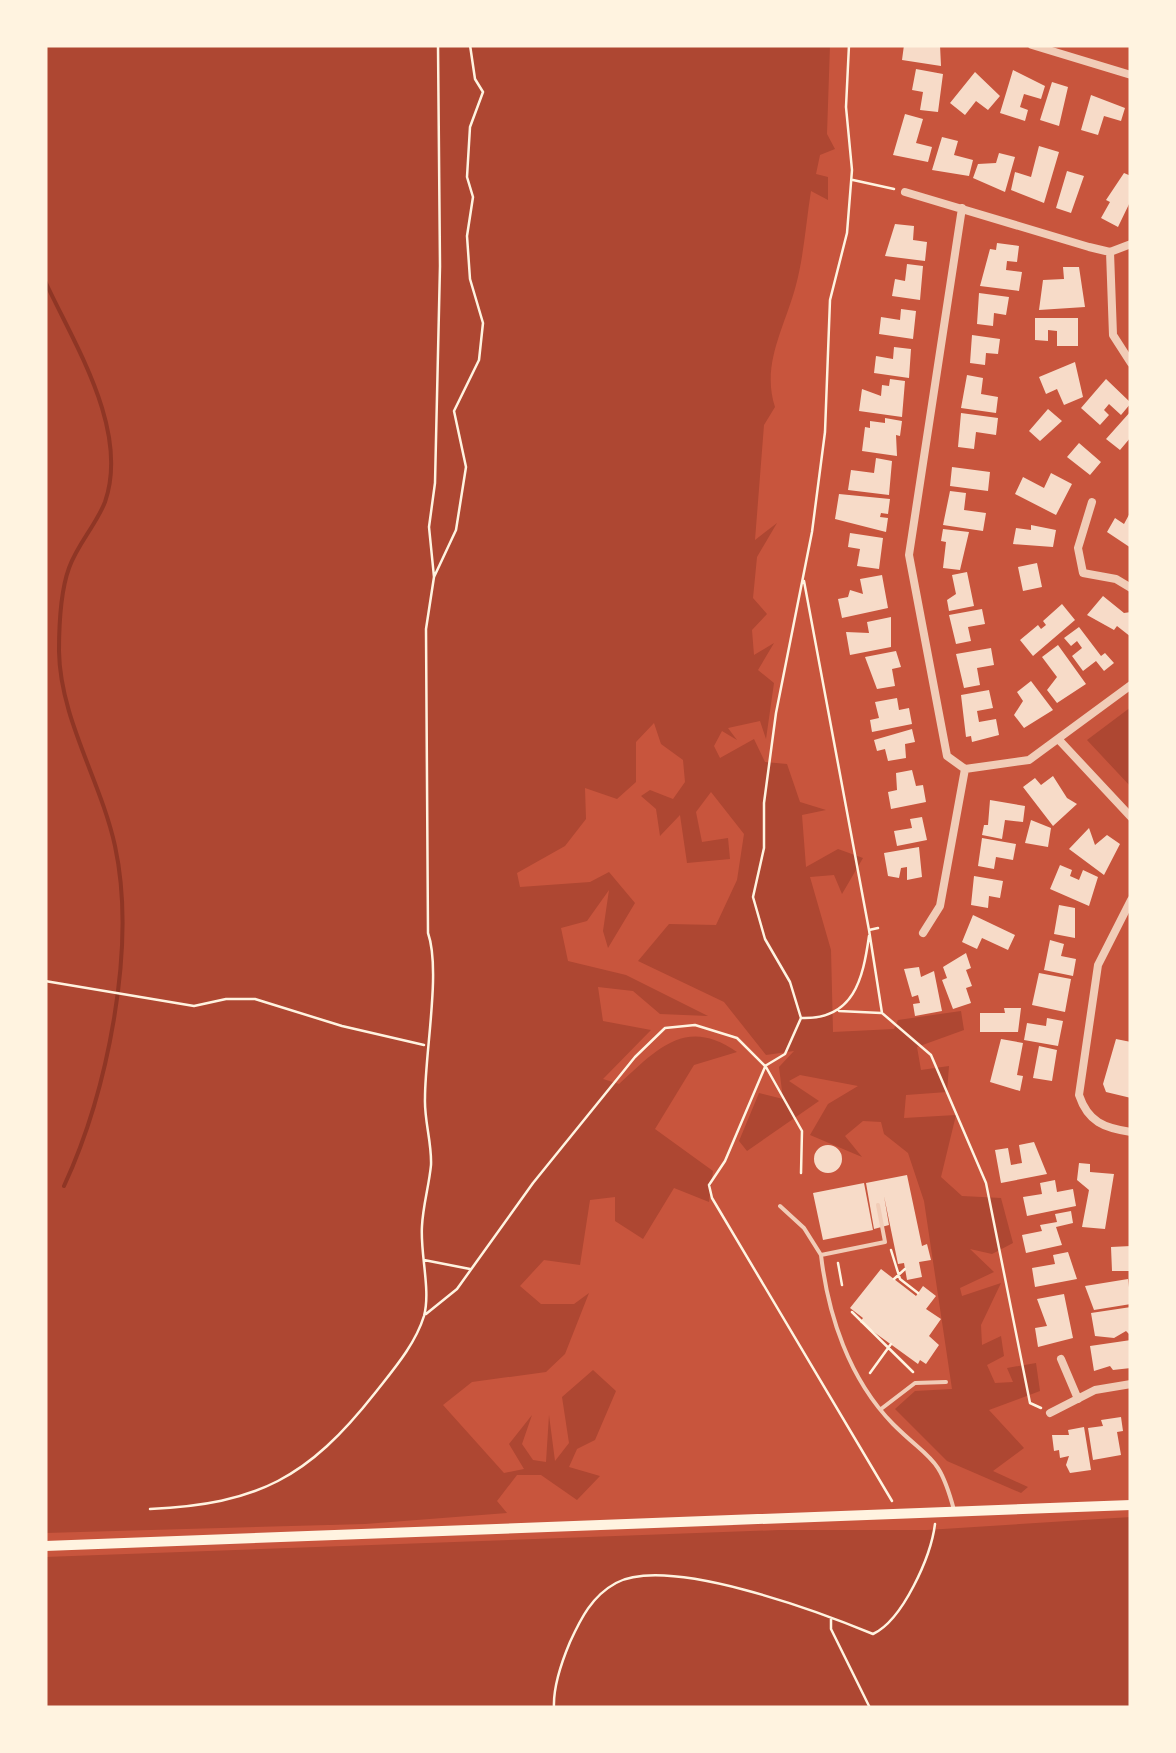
<svg xmlns="http://www.w3.org/2000/svg" width="1176" height="1753" font-family="'DM Sans',sans-serif">
	<style>
		.green { fill: #ae4732 }
		.lines { fill: none; stroke-linecap: round; stroke-linejoin: round }
		.stream { stroke: #8f3625; stroke-width: 4 }
		.building { fill: #f7dbc8 }
		.path { stroke: #fff3e0; stroke-width: 2.5 }
		.service { stroke: #f1ccb7; stroke-width: 4 }
		.minor { stroke: #f1ccb7; stroke-width: 8 }
		.secondary { stroke: #fff3e0; stroke-width: 10 }
	</style>
	<rect width="100%" height="100%" fill="#c8553d"/>
	<path class="green" d="M45 45H830L827 134 835 149 820 155 816 174 828 177V200L811 191C806 222 804 255 796 285 785 327 761 364 775 407L764 425 755 540 777 523 757 557 753 598 767 614 752 630 754 655 774 643 758 670 774 683 766 739 760 721 728 728 737 740 722 731 714 746 720 758 754 739 765 762 787 764 800 802 826 810 802 815 806 867 838 849 863 858 842 894 834 875 810 877 831 950 833 1032 894 1029 898 1020 961 1011 964 1030 917 1047 921 1070 949 1066 947 1092 906 1095 904 1118 956 1115 941 1177 962 1196 1001 1198 1013 1243 992 1254 970 1249 994 1272 960 1288 962 1296 1001 1283 981 1325 982 1345 1001 1336 1004 1356 987 1365 995 1383 1013 1382 1007 1368 1036 1363 1040 1391 989 1410 1024 1448 993 1471 1028 1487 1021 1493 947 1461 895 1409 915 1391 952 1389 924 1201 908 1153 884 1134 881 1122 863 1121 845 1136 862 1157 810 1135 828 1104 858 1086 800 1075 789 1081 819 1101 747 1151 739 1141 759 1093 783 1099 779 1067 794 1051 766 1055 724 1002 638 961 669 924 716 925 737 880 744 834 711 792 696 812 702 842 728 838 730 859 687 863 680 815 660 836 656 809 641 796 650 790 673 799 685 782 683 760 661 744 654 723 636 742V782L617 799 585 788 586 819 565 846 517 873 520 887 590 882 609 872 635 903 608 948 603 931 609 890 587 921 561 928 568 961 626 975 708 1016 660 1014 633 991 598 987 603 1021 651 1030 603 1079 619 1084C657 1049 686 1016 737 1052L694 1065 655 1129 713 1171 709 1202 674 1188 643 1239 615 1221V1197L590 1200 580 1265 544 1260 520 1286 541 1304H574L589 1293 565 1354 546 1372 472 1382 443 1405 504 1473 524 1469 509 1444 532 1415 522 1444 533 1460 546 1462 549 1415 555 1461 569 1443 562 1397 593 1370 616 1391 595 1440 577 1449 569 1467 600 1476 577 1500 541 1475H517L497 1501 507 1513 365 1524 45 1533Z
		M1131 707V787L1087 740Z
		M1131 1517V1708H45V1557L779 1530H927Z"/>
	<g class="lines">
		<path class="stream" d="M45 281C74 344 130 430 105 502 96 525 77 545 69 568 61 590 59 627 59 651 60 719 101 781 115 846 137 948 107 1093 64 1186"/>
	</g>
	<path class="building" d="M904 45H940L941 66 902 60Z
		M916 69 943 74 938 112 920 110 923 92 912 90Z
		M1013 70 1045 86 1041 99 1024 94 1020 107 1028 110 1025 121 1000 113Z
		M975 72 1000 96 988 110 976 101 965 115 950 103Z
		M1052 82 1068 87 1059 126 1040 120Z
		M1091 95 1125 108 1121 121 1104 116 1098 135 1081 130Z
		M905 114 923 119 916 143 932 147 928 162 893 155Z
		M942 137 958 141 954 155 973 160 969 176 932 170Z
		M1039 146 1059 152 1044 203 1011 190 1015 172 1031 177Z
		M999 153 1015 157 1005 192 973 178 978 164 996 163Z
		M1067 171 1084 176 1071 213 1056 208Z
		M1124 173 1131 176V200L1118 227 1101 218 1110 202 1106 200Z
		M895 224 914 226 913 240 927 242 925 261 885 256Z
		M997 243 1019 246 1017 262 1007 261 1006 270 1022 272 1019 291 980 286 990 249 996 250Z
		M907 264 923 266 920 300 892 296 895 279 905 281Z
		M1063 267H1079L1085 307 1039 310 1043 280 1064 279Z
		M979 293 1009 297 1006 315 994 313 993 326 977 324Z
		M901 309 916 311 913 339 879 334 881 317 900 320Z
		M1035 318H1078V346H1057V331L1048 330V341L1035 340Z
		M972 335 1000 339 998 354 986 353 985 365 970 363Z
		M894 347 911 349 909 378 874 373 876 356 893 359Z
		M1075 362 1083 397 1064 405 1057 389 1046 394 1039 377Z
		M967 375 983 378 981 394 998 397 996 413 961 408Z
		M890 379 905 381 902 417 859 411 862 389 881 396 882 385 889 386Z
		M1106 379 1131 403 1121 415 1109 404 1104 410 1109 415 1100 425 1081 408Z
		M1048 409 1062 421 1040 441 1029 431Z
		M1131 411V437L1120 450 1106 439Z
		M961 413 998 418 996 435 976 432 974 449 958 447Z
		M885 418 902 421 900 436 896 435 897 456 862 451 865 427 870 428V421L885 423Z
		M1079 443 1101 462 1090 475 1067 457Z
		M876 458 892 461 889 495 848 490 851 470 874 473Z
		M952 467 990 472 988 491 950 486Z
		M1051 473 1072 484 1056 515 1015 494 1023 477 1044 488Z
		M950 491 966 493 964 510 986 513 983 531 943 525Z
		M839 494 890 499 888 514 881 513 880 517 888 518 886 532 835 519Z
		M1131 511V548L1107 532 1115 518 1124 524Z
		M1031 525 1056 530 1053 547 1013 544 1016 528 1031 530Z
		M943 529 969 532 960 570 943 568 946 542 941 541Z
		M850 533 883 538 879 569 857 566 860 549 848 547Z
		M1037 563 1042 587 1023 591 1018 567Z
		M967 572 974 606 949 611 947 600 956 594 952 575Z
		M882 575 888 608 842 618 838 599 848 597 850 590 863 594 860 579Z
		M1103 596 1124 613 1131 612V637L1117 626 1114 630 1087 615Z
		M1062 604 1075 620 1033 656 1020 640 1038 625 1041 629 1046 625 1043 621Z
		M982 609 985 624 968 627 971 641 956 644 949 615Z
		M891 617V647L850 655 846 632 869 633 867 622Z
		M1079 627 1101 656 1105 653 1114 663 1104 671 1096 661 1083 671 1072 656 1082 648 1077 641 1071 646 1064 638Z
		M1058 645 1086 684 1057 703 1047 690 1057 677 1042 657Z
		M991 648 994 665 977 668 980 685 964 688 956 654Z
		M896 651 901 667 892 669 895 686 877 689 865 657Z
		M1031 681 1053 710 1024 728 1014 715 1023 701 1017 692Z
		M989 690 993 708 977 711 979 722 996 719 999 735 972 742 971 736 966 737 961 695Z
		M897 698 899 710 909 708 912 724 872 732 870 720 879 718 875 702Z
		M912 729 915 742 905 744 906 758 888 761 885 749 877 751 874 740Z
		M912 770 916 786 923 785 926 802 891 809 888 792 897 790 896 773Z
		M1053 776 1067 798 1077 804 1053 826 1023 787 1035 778 1041 785Z
		M990 800 1025 806 1023 822 1005 820 1002 839 982 835 984 825H988Z
		M922 817 927 840 897 846 894 831 912 828 910 819Z
		M1031 820 1051 828 1048 847 1025 843Z
		M1089 828 1095 845 1107 835 1120 844 1104 875 1069 849Z
		M982 838 1016 844 1013 860 996 857 994 869 978 866Z
		M919 847 922 877 907 880V867L901 868 899 878 888 876 884 853Z
		M1060 865 1072 870 1070 876 1079 880 1083 870 1098 877 1089 906 1050 889Z
		M974 876 1003 881 1000 898 989 896 988 908 971 905Z
		M1059 905 1075 908V938L1054 934Z
		M973 915 1015 935 1008 950 982 938 977 949 962 942Z
		M1050 940 1064 944 1061 956 1076 959 1073 976 1044 970Z
		M966 953 971 968 966 970 972 986 966 988 971 1003 953 1009 942 980 947 978 943 967Z
		M919 967 921 977 934 971 942 1011 915 1016 913 1004 920 1003 918 995 912 997 904 969Z
		M1039 973 1071 979 1065 1012 1032 1005Z
		M1004 1008H1021L1018 1032H980V1013H1005Z
		M1047 1018 1063 1021 1058 1046 1024 1040 1027 1023 1046 1026Z
		M1001 1039 1023 1043 1017 1075 1023 1076 1020 1091 990 1082Z
		M1116 1039 1131 1042V1098L1106 1092 1103 1084Z
		M1039 1046 1057 1050 1052 1081 1033 1078Z
		M1034 1142 1047 1174 1001 1183 995 1150 1008 1148 1011 1165 1022 1163 1019 1145Z
		M814 1159a14 14 0 1 1 28 0a14 14 0 1 1-28 0Z
		M1079 1163 1090 1164V1172L1114 1174 1105 1229 1082 1227 1089 1190 1077 1180Z
		M907 1175 922 1246 927 1244 931 1260 919 1262 922 1277 907 1280 904 1263 898 1264 884 1196 889 1225 874 1229 866 1183Z
		M1055 1180 1057 1192 1073 1189 1076 1206 1027 1216 1023 1197 1042 1194 1040 1183Z
		M864 1183 873 1230 823 1240 813 1193Z
		M1071 1211 1073 1223 1056 1227 1062 1245 1026 1253 1022 1235 1042 1231 1040 1225 1057 1222 1055 1214Z
		M1131 1246V1271H1112L1111 1247Z
		M1068 1252 1077 1279 1035 1287 1032 1268 1055 1264 1053 1255Z
		M881 1269 916 1296 923 1286 936 1296 926 1309 941 1319 929 1336 939 1345 926 1364 920 1360 918 1364 860 1322 863 1318 850 1308Z
		M1128 1279 1131 1304 1094 1310 1085 1286Z
		M1064 1294 1073 1338 1038 1347 1035 1328 1047 1326 1037 1299Z
		M1131 1307V1336L1126 1331 1114 1338 1095 1336 1091 1313Z
		M1131 1340V1368L1113 1370 1110 1366 1094 1371 1090 1346Z
		M1121 1417 1123 1431 1117 1432 1121 1455 1093 1460 1088 1428 1103 1426 1101 1420Z
		M1084 1427 1091 1470 1070 1473 1066 1465 1069 1456 1060 1458 1059 1450 1054 1451 1052 1435H1069L1068 1430Z"/>
	<g class="lines">
		<path class="path" d="M853 180 894 189
			M434 577 456 530 466 467 454 411 479 360 483 323 470 279 467 236 473 197 467 177 470 127 483 92 475 79 470 45
			M804 581 869 930 878 928
			M869 930 882 1013 931 1055 986 1183 1030 1403 1041 1408
			M45 981 194 1006 226 999H255L342 1026 424 1045
			M839 1011 881 1013
			M801 1018C854 1020 863 979 869 936
			M765 1067 725 1161 709 1185 712 1198 892 1501
			M766 1067 802 1131 801 1173
			M891 1250 900 1279 918 1293
			M424 1260 470 1269
			M838 1263 842 1285
			M894 1279 905 1269
			M852 1312 913 1372
			M426 1314 457 1289 533 1183 635 1057 665 1028 695 1025 737 1038 765 1066 785 1054 801 1018 790 982 765 939 753 897 764 848V803L776 713 812 532 825 432 830 300 847 233 852 170 846 107 849 45
			M870 1373 891 1344
			M150 1509C258 1504 308 1478 375 1393 393 1370 415 1345 424 1316 431 1290 420 1254 422 1226 423 1205 429 1186 431 1165 432 1143 424 1120 425 1098 425 1052 441 970 428 933L426 629 434 577 429 527 435 483 440 266 438 45
			M831 1619V1629L870 1708
			M554 1708C553 1688 562 1661 570 1642 581 1618 592 1596 616 1583 668 1555 820 1612 873 1634 903 1620 931 1556 935 1524"/>
		<path class="service" d="M878 1205 885 1242 821 1255C828 1315 849 1379 893 1424 930 1461 939 1454 954 1510
			M780 1206 804 1228 821 1255
			M881 1409 915 1383 946 1382"/>
		<path class="minor" d="M1032 45 1131 75
			M905 192 1089 247 1110 252 1131 244
			M962 208 909 555 947 756 965 769 1029 760 1131 685
			M1110 252 1113 335 1131 363
			M1092 502 1078 548 1083 573 1116 579 1131 588
			M1060 741 1131 817
			M1131 900 1098 965 1079 1095C1088 1122 1104 1128 1131 1132
			M923 933 940 906 965 769
			M1061 1359 1078 1399
			M1050 1413 1095 1390 1131 1384"/>
		<path class="secondary" d="M45 1546 1131 1505"/>
	</g>
	<rect width="1176" height="1753" fill="none" stroke="#fff3e0" stroke-width="95"/>
</svg>
